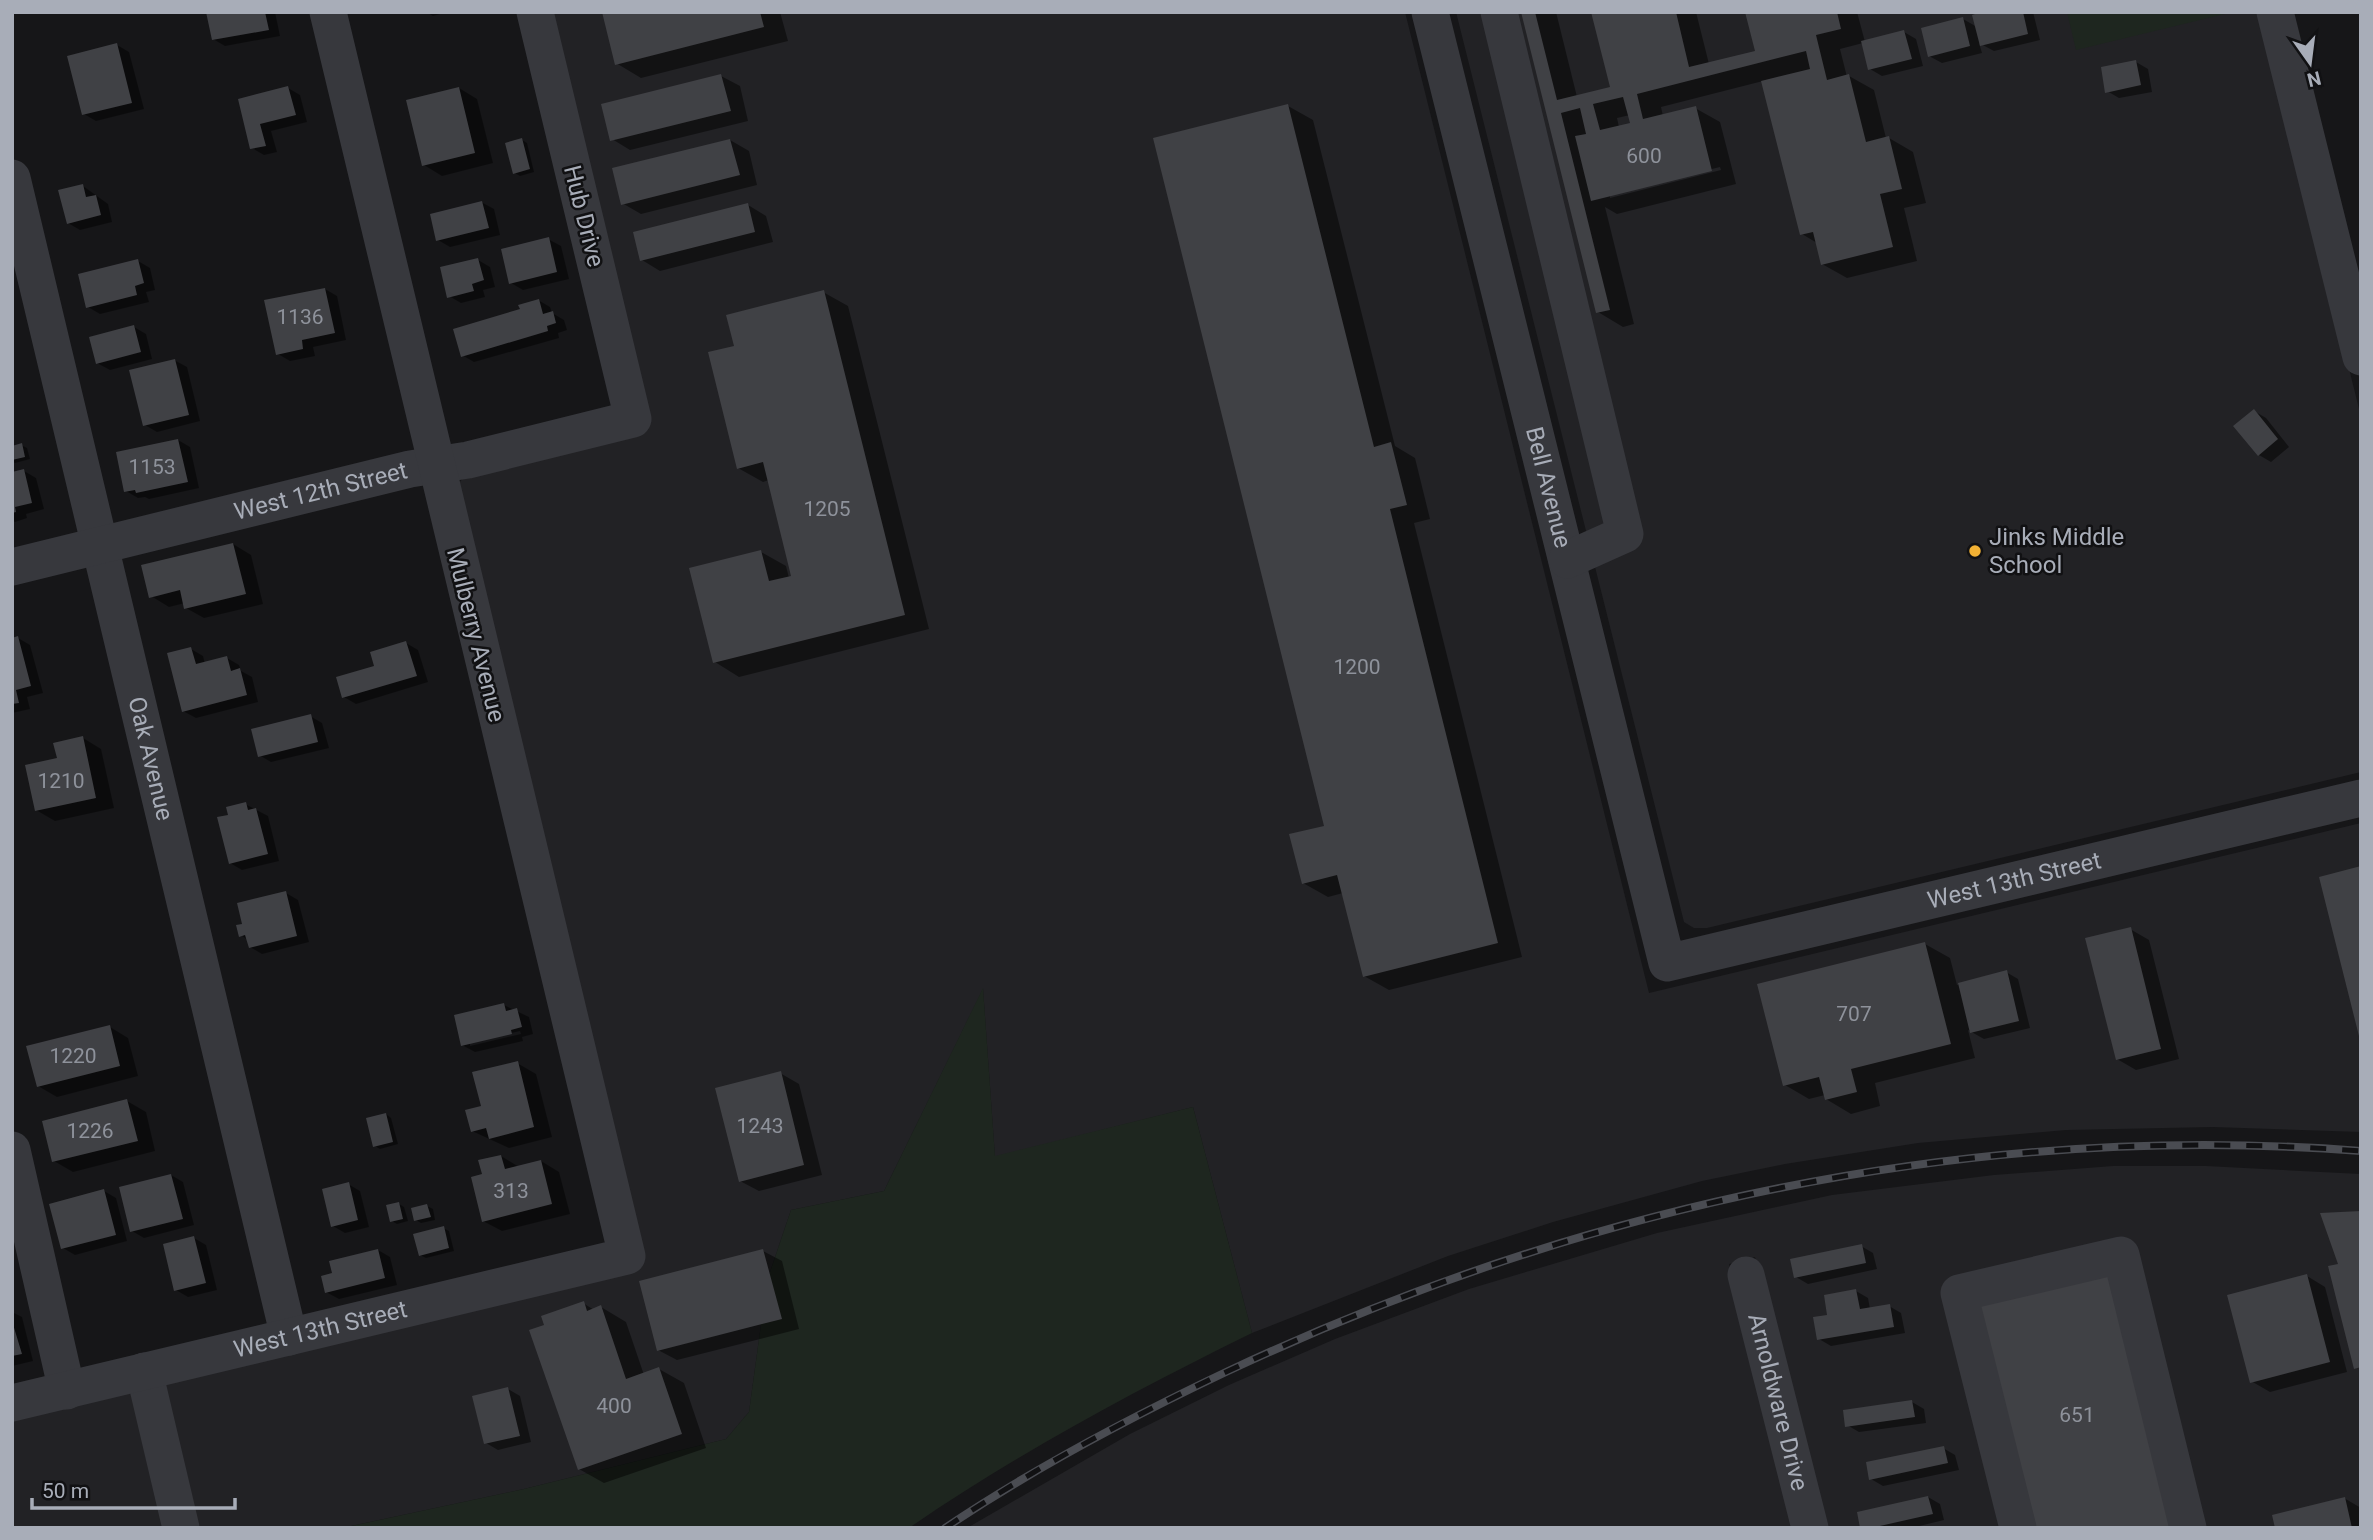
<svg xmlns="http://www.w3.org/2000/svg" width="2373" height="1540" font-family="Roboto,sans-serif">
	<style>
		.built { fill: #222225 }
		.green { fill: #1e261f }
		.shadow { fill: #0007; fill-rule: evenodd }
		.building { fill: #404145; fill-rule: evenodd }
		.lines { fill: none; stroke-linecap: round; stroke-linejoin: round }
		.minor { stroke: #37383d; stroke-width: 37 }
		.rail-casing { stroke: #4a4c52; stroke-width: 8 }
		.rail { stroke: #111113; stroke-width: 5; stroke-dasharray: 16; stroke-linecap: butt }
		.poi-dot { fill: #f2b134; stroke: #111113; stroke-width: 2.5 }
		.labels { text-anchor: middle; stroke-width: 5; stroke-linejoin: round; paint-order: stroke }
		.number-label { font-size: 21px; fill: #8e929b }
		.street-label { font-size: 24px; fill: #a8adb8; stroke: #111113 }
		.poi-label { font-size: 24px; fill: #a8adb8; stroke: #111113; text-anchor: start }
	</style>
	<rect width="100%" height="100%" fill="#161618"/>
	<path class="built" d="M544 12H1405L1649 993 2361 823V1132L2213 1127 2066 1130 1918 1143 1785 1164 1702 1181 1553 1222 1448 1256 1252 1333 1193 1107 995 1157 983 989 884 1191 791 1210 767 1281 749 1412 726 1439 524 1489 342 1528H12V1414L628 1271 456 487 463 478 472 473 649 429Z
		M1456 12H2261L2361 417V772L1707 928H1694L1684 922Z
		M2113 1166H2206L2361 1174V1528H1820L1755 1257 1729 1264 1794 1528H967L1130 1434 1229 1385 1335 1339 1469 1289 1657 1233 1832 1195 1994 1175Z"/>
	<path class="green" d="M2067 12H2228L2229 13 2076 50Z
		M983 988 995 1156 1193 1107 1252 1333C1134 1391 1018 1453 909 1528H342L524 1489 726 1439 749 1412 767 1281 791 1210 884 1191Z"/>
	<path class="shadow" d="M208 12H275L280 36 225 46 213 39Z
		M426 12H447L433 16Z
		M604 12H780L788 41 641 78 616 63Z
		M1523 12H1556L1577 97 1612 88 1593 12H1696L1709 64 1757 52 1747 12H1857L1865 42 1904 32 1916 39 1923 66 1882 76 1870 69 1863 43 1840 49 1847 77 1849 76 1874 90 1886 138H1889L1913 152 1926 203 1904 208 1917 261 1847 278 1822 264 1817 243 1802 234 1763 81 1661 107 1663 116 1695 108 1720 122 1736 184 1617 214 1605 207 1634 324 1623 327 1598 312ZM1630 115 1632 124 1619 127 1617 118ZM1720 167 1721 170 1610 198V194Z
		M1989 12H2033L2040 40 1994 51 1979 43 1982 53 1942 63 1929 56 1963 19 1977 27Z
		M117 45 129 52 144 109 96 121 84 114Z
		M2136 62 2148 69 2152 92 2119 98 2107 91Z
		M721 76 740 86 748 121 630 150 612 139Z
		M288 88 300 95 307 122 271 131 277 152 264 155 252 148 240 100Z
		M459 88 477 99 493 163 442 176 424 165Z
		M1288 106 1313 120 1395 446 1415 458 1430 519 1414 523 1522 957 1389 990 1364 976 1343 893 1328 897 1303 883 1327 827Z
		M522 140 527 143 534 172 520 176 515 173Z
		M730 140 749 151 757 185 641 214 622 203Z
		M83 186 108 204 112 222 80 230 68 223Z
		M481 202 494 209 500 235 450 247 438 240Z
		M748 205 766 216 773 242 660 271 642 260Z
		M548 239 561 246 569 279 523 290 511 283Z
		M478 260 490 267 495 287 483 290 485 297 461 303 449 296Z
		M138 261 150 268 155 290 146 292 149 302 100 314 88 307Z
		M325 289 337 296 346 340 313 347 315 356 290 361 278 354Z
		M823 292 848 306 929 629 739 677 715 662 761 552 786 566 789 578 793 577 769 480 763 482 738 468Z
		M538 300 550 307 552 313 564 320 567 330 558 333 559 338 474 362 462 355Z
		M134 327 146 334 152 359 110 370 97 363Z
		M174 360 187 367 200 421 157 432 145 425Z
		M2254 411 2266 418 2289 447 2271 462 2259 455Z
		M178 440 190 447 199 488 149 499 145 497 138 498 126 491Z
		M21 445 27 448 30 459 15 463 12 461V447Z
		M24 471 36 478 44 509 26 514 27 518 15 522 12 520V474Z
		M233 544 251 555 263 604 204 618 186 608 185 603 169 607 151 596Z
		M18 638 30 645 43 693 27 697 30 709 12 713V640Z
		M406 643 418 650 428 682 356 704 344 697Z
		M191 649 203 656 205 664 227 658 239 665 241 671 252 677 258 702 196 718 183 711Z
		M310 716 322 723 329 748 271 762 259 755Z
		M83 738 101 749 114 808 55 821 36 810 59 760Z
		M245 804 268 816 279 861 242 870 230 863V816Z
		M286 893 298 900 309 942 262 954 250 947 248 940 241 935 245 925Z
		M2130 929 2149 940 2179 1059 2136 1070 2117 1059Z
		M1925 944 1950 958 1957 985 2006 972 2018 979 2030 1028 1984 1039 1968 1030 1975 1058 1875 1083 1880 1106 1851 1114 1826 1099 1825 1095 1809 1099 1785 1085Z
		M504 1005 529 1017 533 1034 522 1037 523 1041 475 1052 462 1045ZM520 1031 521 1034 470 1046V1042Z
		M110 1027 128 1038 138 1076 57 1097 38 1086Z
		M517 1063 536 1074 552 1137 509 1148 472 1131 483 1107Z
		M780 1073 799 1084 822 1175 759 1191 740 1181Z
		M127 1101 146 1112 155 1151 73 1172 54 1161Z
		M386 1114 391 1118 398 1144 380 1149 375 1146Z
		M501 1156 519 1167 541 1161 559 1172 570 1214 502 1231 483 1221 484 1176Z
		M171 1175 183 1182 194 1225 144 1238 132 1231Z
		M348 1184 360 1191 369 1227 345 1233 333 1226Z
		M104 1191 116 1198 127 1241 75 1255 63 1248Z
		M399 1204 404 1207 408 1221 397 1224 392 1221Z
		M427 1206 433 1209 435 1220 421 1223 416 1220Z
		M443 1228 449 1231 454 1251 426 1258 420 1255Z
		M194 1238 206 1245 217 1290 188 1297 176 1290Z
		M1861 1246 1873 1253 1877 1269 1808 1284 1796 1277Z
		M378 1250 390 1257 397 1285 339 1299 326 1292 334 1274Z
		M763 1251 782 1261 799 1329 677 1360 658 1350Z
		M2307 1276 2325 1287 2347 1372 2270 1392 2251 1381Z
		M1856 1291 1868 1298 1870 1309 1889 1306 1901 1313 1905 1333 1831 1346 1819 1339 1829 1316Z
		M583 1303 594 1310 601 1307 626 1322 644 1375 659 1369 684 1383 706 1448 604 1483 579 1469 547 1326Z
		M12 1312 22 1317 33 1361 12 1366Z
		M508 1389 520 1396 531 1442 498 1450 486 1443Z
		M1912 1402 1924 1409 1926 1423 1859 1432 1847 1425Z
		M1943 1448 1955 1455 1959 1470 1883 1486 1871 1479Z
		M1928 1497 1940 1504 1944 1520 1911 1528H1862Z
		M2344 1498 2361 1508V1528H2277Z"/>
	<path class="building" d="M206 12H265L269 30 212 40Z
		M602 12H760L764 27 615 65Z
		M1521 12H1535L1557 100 1610 87 1591 12H1676L1689 67 1755 51 1745 12H1837L1841 29 1816 35 1827 80 1849 74 1866 142 1889 136 1902 189 1880 194 1893 247 1821 265 1813 232 1800 235 1761 81 1810 69 1806 51 1637 94 1643 119 1696 106 1712 171 1591 201 1575 136 1586 134 1580 108 1561 113 1610 310 1596 313ZM1623 97 1630 123 1600 130 1593 104Z
		M1981 12H2023L2028 34 1980 46 1972 15Z
		M1963 17 1970 46 1928 57 1921 28Z
		M1904 30 1912 59 1868 70 1861 41Z
		M117 43 132 103 82 115 67 56Z
		M2136 60 2141 85 2105 93 2101 67Z
		M721 74 731 111 610 141 601 104Z
		M288 86 296 115 260 124 266 146 250 149 238 99Z
		M459 87 475 153 422 166 406 100Z
		M1288 104 1374 447 1391 442 1407 505 1390 509 1498 943 1363 977 1337 875 1302 884 1289 834 1324 826 1153 138Z
		M522 138 530 169 513 174 505 143Z
		M730 139 740 175 621 205 612 168Z
		M83 184 86 197 96 195 101 215 67 224 58 190Z
		M482 201 489 228 436 241 430 214Z
		M748 203 755 232 640 261 633 232Z
		M549 237 557 272 509 284 501 249Z
		M478 258 484 280 472 284 474 291 447 298 440 267Z
		M138 259 144 283 135 286 137 295 86 308 78 274Z
		M325 288 335 333 302 340 303 349 276 355 264 300Z
		M824 290 905 615 713 663 689 568 761 550 769 581 791 576 763 462 737 469 708 352 734 346 726 315Z
		M539 299 543 314 553 311 556 323 547 326 548 331 461 357 453 329 520 309 518 305Z
		M134 325 141 352 96 364 89 337Z
		M175 359 189 415 143 426 129 370Z
		M2254 409 2278 439 2258 456 2233 426Z
		M178 439 188 482 136 493 135 490 124 492 116 452Z
		M22 443 25 457 12 460V446Z
		M24 469 32 503 15 507 16 512 12 513V472Z
		M233 543 246 594 184 609 180 590 149 598 141 565Z
		M18 636 31 686 16 690 19 703 12 704V638Z
		M406 641 417 676 342 698 336 677 374 666 370 652Z
		M191 647 196 664 227 656 231 671 240 668 247 695 182 712 167 653Z
		M311 714 318 742 258 757 251 729Z
		M83 736 96 798 35 811 25 765 57 758 53 743Z
		M246 802 248 810 256 808 268 854 229 864 217 817 228 815 226 807Z
		M2361 866V1040H2360L2319 877Z
		M286 891 297 936 249 948 245 935 239 937 236 925 242 924 237 903Z
		M2131 927 2161 1049 2116 1060 2085 938Z
		M1925 942 1951 1044 1851 1069 1857 1092 1825 1100 1819 1077 1783 1086 1757 984Z
		M2007 970 2019 1021 1970 1033 1958 983Z
		M504 1003 506 1011 517 1008 522 1027 511 1030 512 1034 461 1046 454 1015Z
		M110 1025 120 1066 37 1087 26 1046Z
		M518 1061 534 1127 489 1139 486 1128 471 1132 465 1110 481 1106 472 1072Z
		M781 1071 804 1165 739 1182 715 1088Z
		M127 1099 138 1141 52 1162 42 1121Z
		M386 1113 393 1142 373 1147 366 1118Z
		M501 1155 505 1169 541 1160 552 1204 482 1222 471 1177 482 1174 478 1160Z
		M171 1174 183 1219 130 1232 119 1187Z
		M349 1182 358 1220 331 1227 322 1189Z
		M104 1189 116 1235 61 1249 49 1204Z
		M399 1202 403 1219 390 1222 386 1205Z
		M427 1204 431 1217 414 1221 411 1208Z
		M2361 1211V1367L2354 1369 2328 1266 2338 1264 2320 1213Z
		M444 1226 449 1248 419 1256 413 1234Z
		M194 1236 206 1283 174 1291 163 1244Z
		M1862 1244 1866 1263 1794 1278 1790 1259Z
		M378 1249 385 1278 325 1293 321 1276 332 1273 329 1261Z
		M763 1249 782 1319 657 1351 639 1281Z
		M2112 1269 2177 1528H2034L1977 1302Z
		M2307 1274 2330 1362 2250 1383 2227 1295Z
		M1856 1289 1860 1309 1890 1304 1894 1327 1817 1340 1813 1317 1827 1315 1824 1295Z
		M584 1301 587 1311 601 1305 626 1379 659 1367 682 1434 578 1470 529 1330 544 1325 541 1316Z
		M12 1321 22 1354 12 1356Z
		M508 1387 520 1436 484 1444 472 1396Z
		M1912 1400 1915 1417 1845 1427 1843 1410Z
		M1944 1446 1948 1463 1869 1480 1866 1462Z
		M1928 1496 1933 1514 1871 1528H1860L1857 1512Z
		M2345 1497 2352 1528H2275L2272 1515Z"/>
	<g class="lines">
		<g class="minor">
			<path id="s1" d="M1430 12 1667 963 2361 798"/>
			<path d="M1499 12 1625 534 1567 560"/>
			<path d="M2275 12 2361 357"/>
			<path id="s2" d="M12 178 289 1337"/>
			<path id="s3" d="M12 567 410 469 468 460 633 419 535 12"/>
			<path d="M12 1150 67 1391"/>
			<path id="s4" d="M1746 1275 1810 1528"/>
			<path d="M144 1371 181 1528"/>
			<path id="s5" d="M12 1403 627 1256 328 12"/>
			<path d="M2018 1528 1959 1293 2121 1255 2188 1528"/>
		</g>
		<defs>
			<path id="rail" d="M945 1528C1034 1468 1129 1418 1226 1372 1579 1206 1971 1121 2361 1151"/>
		</defs>
		<use href="#rail" class="rail-casing"/>
		<use href="#rail" class="rail"/>
	</g>
	<circle class="poi-dot" cx="1975" cy="551" r="7"/>
	<g class="labels">
		<g class="number-label">
			<text x="1644" y="163">600</text>
			<text x="300" y="324">1136</text>
			<text x="152" y="474">1153</text>
			<text x="827" y="516">1205</text>
			<text x="1357" y="674">1200</text>
			<text x="61" y="788">1210</text>
			<text x="1854" y="1021">707</text>
			<text x="73" y="1063">1220</text>
			<text x="760" y="1133">1243</text>
			<text x="90" y="1138">1226</text>
			<text x="511" y="1198">313</text>
			<text x="614" y="1413">400</text>
			<text x="2077" y="1422">651</text>
		</g>
		<g class="street-label">
			<text transform="translate(584 216) rotate(76)" y="8">Hub Drive</text>
			<text dy="8" stroke="none"><textPath href="#s1" startOffset="490">Bell Avenue</textPath></text>
			<text dy="8" stroke="none"><textPath href="#s3" startOffset="318">West 12th Street</textPath></text>
			<text transform="translate(476 635) rotate(76)" y="8">Mulberry Avenue</text>
			<text dy="8" stroke="none"><textPath href="#s2" startOffset="597">Oak Avenue</textPath></text>
			<text dy="8" stroke="none"><textPath href="#s1" startOffset="1337">West 13th Street</textPath></text>
			<text dy="8" stroke="none"><textPath href="#s5" startOffset="317">West 13th Street</textPath></text>
			<text dy="8" stroke="none"><textPath href="#s4" startOffset="131">Arnoldware Drive</textPath></text>
		</g>
		<g class="poi-label">
			<text x="1989" y="545">Jinks Middle<tspan x="1989" dy="28">School</tspan></text>
		</g>
	</g>
	<rect width="2373" height="1540" fill="none" stroke="#a8adb8" stroke-width="28"/>
	<g transform="translate(2310 63) rotate(166)" stroke="#111113" stroke-width="5" paint-order="stroke">
	<path d="M0-5L12 26L0 18L-12 26Z" fill="#a8adb8"/>
	<text y="-10" font-size="19" font-weight="bold" text-anchor="middle" fill="#a8adb8">N</text>
	</g>
	<path d="M32 1498v10h203v-10" fill="none" stroke="#a8adb8" stroke-width="3.5"/>
	<text x="42" y="1498" font-size="21" fill="#a8adb8" stroke="#111113" stroke-width="5" paint-order="stroke">50 m</text>
</svg>
